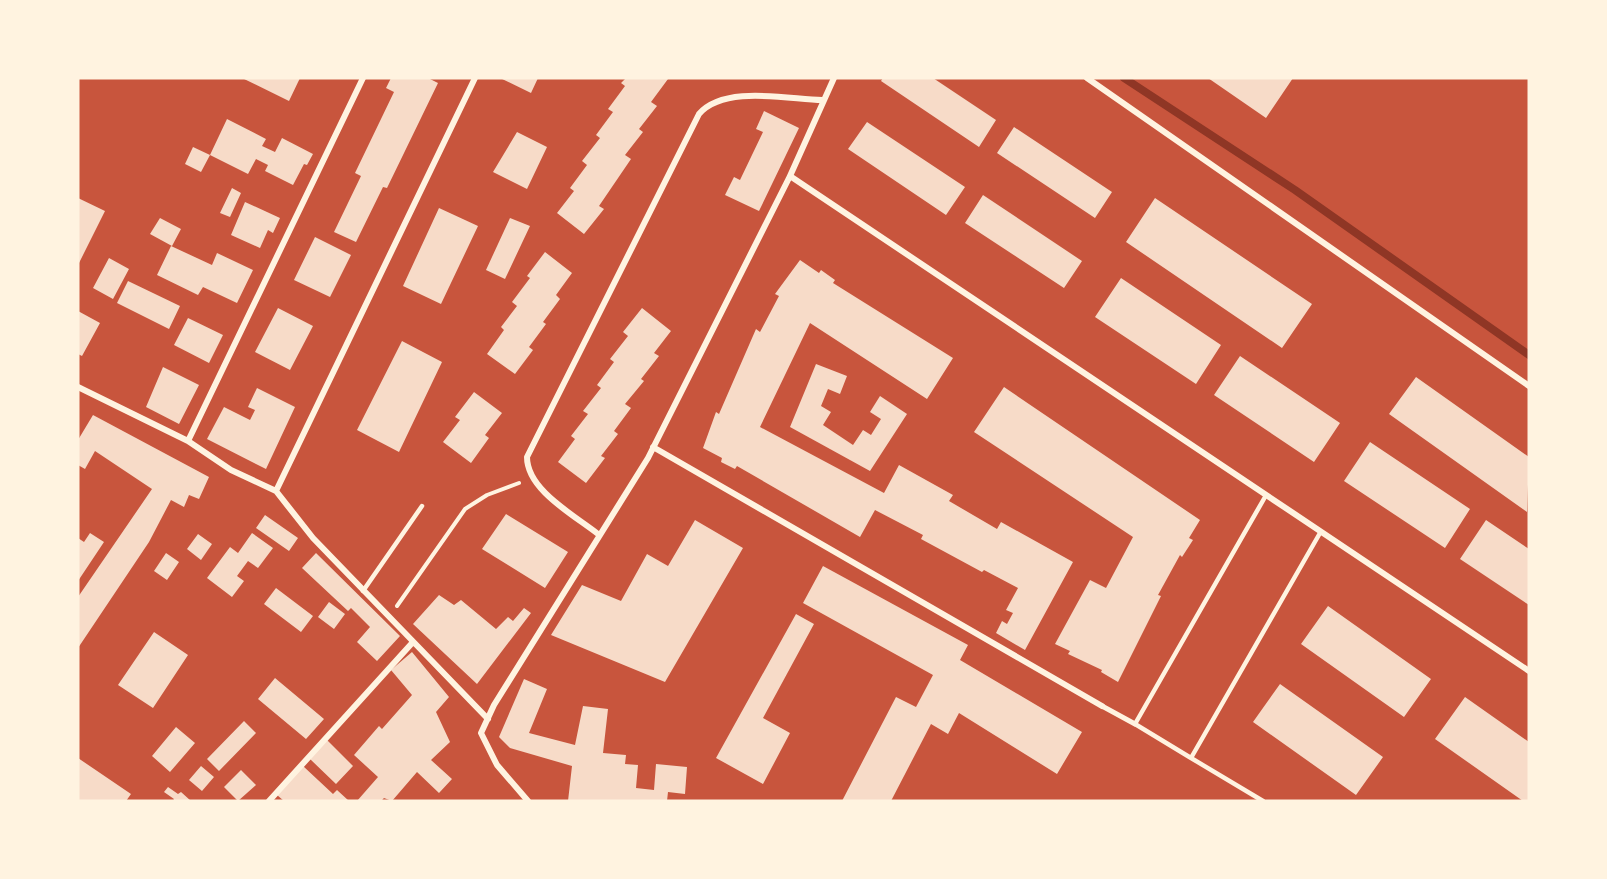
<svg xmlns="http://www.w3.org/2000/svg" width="1607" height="879" font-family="'Noto Serif',serif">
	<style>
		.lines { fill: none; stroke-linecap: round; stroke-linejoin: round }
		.stream { stroke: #8f3625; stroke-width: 8 }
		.building { fill: #f7dbc8 }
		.path { stroke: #fff3e0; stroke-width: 4 }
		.service { stroke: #fff3e0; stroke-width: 4.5 }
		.pedestrian { stroke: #fff3e0; stroke-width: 5 }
		.minor { stroke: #fff3e0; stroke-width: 6 }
	</style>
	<rect width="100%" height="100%" fill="#c8553d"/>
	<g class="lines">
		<path class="stream" d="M1124 78 1295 190 1529 355"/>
	</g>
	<path class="building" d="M242 78H300L289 101Z
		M391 78H428L438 83 387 188 383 187 356 242 334 232 361 176 355 173 394 92 386 88Z
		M500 78H538L531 93Z
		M626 78 668 79 651 102 657 106 639 129 643 132 625 155 631 159 599 206 604 209 584 234 557 213 574 191 570 188 587 165 582 161 600 138 596 135 613 112 608 109 625 86 621 83Z
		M883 78H933L996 120 979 147 881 81Z
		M1208 78H1293L1266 118Z
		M764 111 799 128 759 211 725 195 734 177 740 180 763 132 756 129Z
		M227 119 266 139 262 146 275 152 282 138 313 154 307 165 304 164 293 185 265 171 268 165 256 159 248 174 210 155Z
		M867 122 965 187 946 215 848 149Z
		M1014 127 1112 192 1095 218 997 153Z
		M517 132 547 147 527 189 493 172Z
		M193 147 210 155 201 172 185 164Z
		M232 188 241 193 230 217 220 213Z
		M983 195 1082 261 1064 288 965 223Z
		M78 198 105 211 78 265Z
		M1155 198 1312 304 1282 348 1126 242Z
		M245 202 280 218 273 233 268 230 260 248 231 235Z
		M439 208 478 226 441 304 403 286Z
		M160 218 181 229 172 246 150 234Z
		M510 218 530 226 505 279 486 270Z
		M315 237 351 255 330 297 294 280Z
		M171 246 212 265 217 253 253 270 237 303 203 287 198 295 157 275Z
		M545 252 572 273 556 295 560 299 543 322 546 324 529 347 533 350 515 374 487 354 504 330 501 327 517 306 512 302 530 278 527 276Z
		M109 258 129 269 113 299 93 288Z
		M800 260 819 273 821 270 835 280 833 283 953 358 927 399 810 323 760 427 884 493 899 465 953 495 949 501 997 529 1001 522 1073 562 1025 650 996 633 1002 621 1007 624 1013 613 1006 610 1018 588 984 570 982 572 921 539 923 535 875 510 860 537 737 466 735 469 721 462 722 458 703 448 716 412 719 414 756 329 760 332 779 296 775 294Z
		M1121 278 1221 345 1196 384 1095 317Z
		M128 281 180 306 169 329 117 303Z
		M278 308 313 326 290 370 255 352Z
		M642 308 671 331 654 353 659 356 641 379 644 381 625 404 631 408 614 431 618 434 601 456 605 458 586 483 558 462 575 439 571 436 588 414 583 411 601 388 597 385 614 362 610 359 628 336 623 332Z
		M78 311 100 323 82 356 78 354Z
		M188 318 223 335 209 363 174 345Z
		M402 341 442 362 399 452 357 430Z
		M1240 356 1340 423 1314 462 1214 395Z
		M816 364 847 376 840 394 828 389 821 406 831 412 823 425 853 445 863 430 871 435 881 419 870 412 880 396 907 414 870 471 790 427Z
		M163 367 199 385 179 424 146 407Z
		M1416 377 1529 457 1527 512 1389 414Z
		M1004 387 1200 520 1189 538 1193 540 1182 557 1180 555 1158 595 1161 596 1118 682 1101 672 1102 670 1068 654 1070 651 1055 644 1090 580 1106 588 1133 537 974 432Z
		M257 388 295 407 266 469 207 439 224 407 250 420 255 410 248 407Z
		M474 392 502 413 485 435 489 438 471 463 443 442 460 420 455 417Z
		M93 415 209 477 199 499 189 495 184 507 171 500 149 542 78 648V597L152 489 95 451 85 469 78 465V440Z
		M1370 442 1470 509 1445 548 1344 481Z
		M506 514 568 552 545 588 482 549Z
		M265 515 298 538 289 551 256 528Z
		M695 520 743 548 665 682 551 635 582 585 621 601 647 554 668 566Z
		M1486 520 1529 549V605L1460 559Z
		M90 533 104 542 78 581V538L84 542Z
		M252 533 273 548 258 568 248 561 237 576 244 581 232 597 207 578 230 547 238 553Z
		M198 534 212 544 201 560 187 549Z
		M166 553 179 562 167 580 154 571Z
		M316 553 400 636 377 661 357 642 370 627 351 608 348 611 302 568Z
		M823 566 968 645 960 660 1082 732 1057 774 959 713 948 734 931 724 891 801H842L896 697 916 707 933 675 803 603Z
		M276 588 313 616 301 632 264 604Z
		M439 595 454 605 461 600 496 629 508 617 513 621 524 608 531 613 477 684 413 624Z
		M329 602 345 614 334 629 318 617Z
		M1328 606 1431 679 1404 717 1301 644Z
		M796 614 814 624 763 718 790 733 763 784 716 758Z
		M154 632 188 655 153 708 118 685Z
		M412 652 449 697 436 712 450 742 431 760 452 779 439 793 417 772 392 801 384 798 381 801H357L378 777 354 755 379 726 382 729 412 695 391 670Z
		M275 678 324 719 306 739 258 699Z
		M524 679 547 689 529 733 575 745 583 706 608 709 603 753 626 755 625 764 638 765 636 788 654 790 656 764 687 767 685 794 668 792 667 801H568L572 766 510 748 499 737Z
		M1280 684 1383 757 1356 795 1253 722Z
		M1465 697 1529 742V801H1523L1435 739Z
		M244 721 256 733 219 771 207 759Z
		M176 727 195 743 170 772 152 756Z
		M327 740 353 766 336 784 310 759Z
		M78 758 131 794 126 801H78Z
		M201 766 214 777 202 791 189 780Z
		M303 766 333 794 337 790 349 801H284L277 795Z
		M241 770 256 785 238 801 224 787Z
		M168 787 178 794 181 792 191 801H173L174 799 164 792Z"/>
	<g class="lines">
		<path class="path" d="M397 606 465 509 487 495 519 483"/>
		<path class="service" d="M1265 497 1135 724 1191 758 1320 533
			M363 591 422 506
			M1191 758 1263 801"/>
		<path class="pedestrian" d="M1102 706 1135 724"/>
		<path class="minor" d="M1087 78 1529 386
			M790 176 1529 671
			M78 387 188 441 231 470 276 491 313 538 488 719
			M188 441 363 78
			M653 447 1102 706
			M276 491 475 78
			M598 534C574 515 527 490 527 457L699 114C724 85 787 99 822 100
			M269 801 413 642
			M528 801 497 765 481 733 494 705 648 458 790 176 834 78"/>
	</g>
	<rect width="1607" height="879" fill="none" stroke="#fff3e0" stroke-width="159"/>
</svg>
